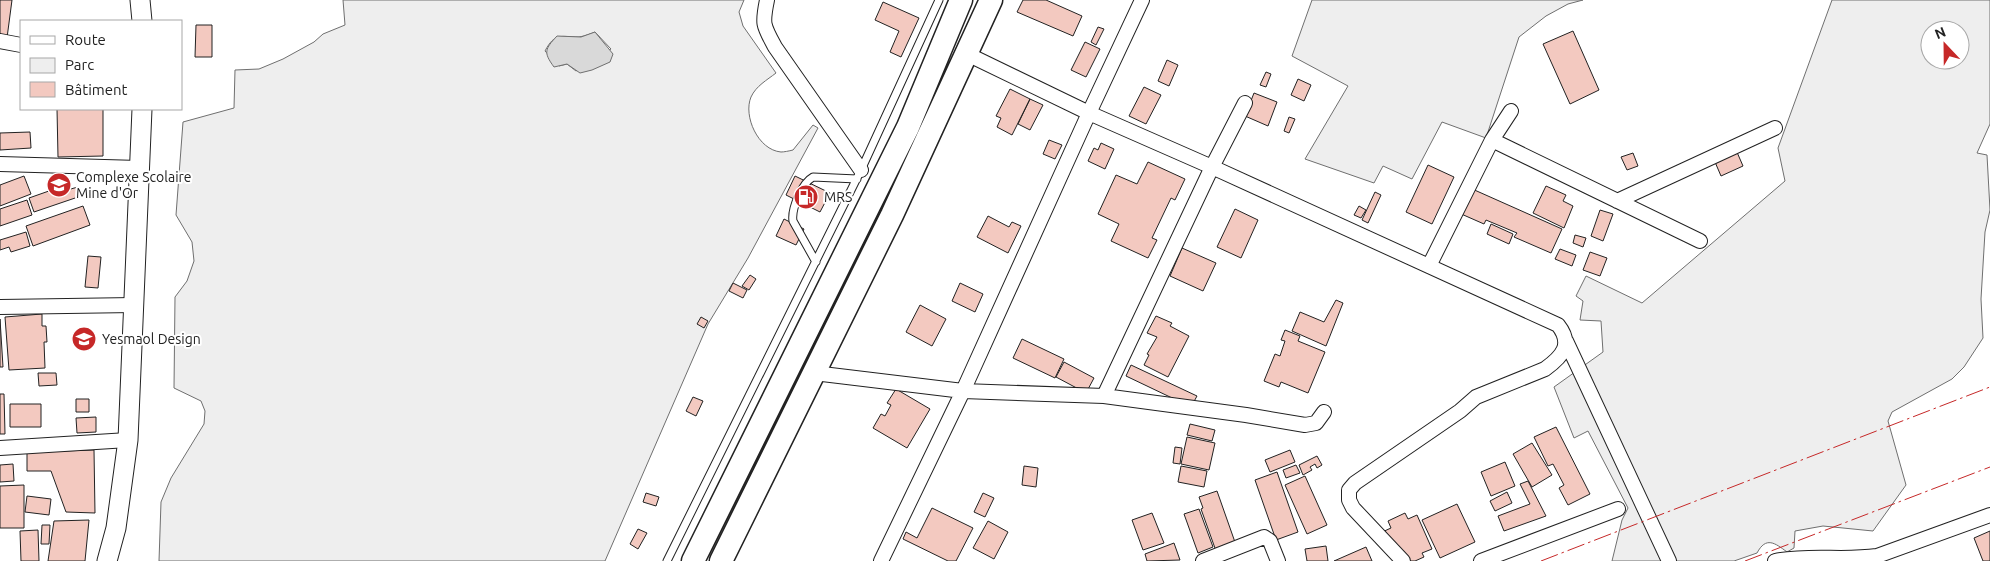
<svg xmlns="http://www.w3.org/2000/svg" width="1990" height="561" font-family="Ubuntu,sans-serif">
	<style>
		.green { fill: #eee; stroke: #6f6f6f; fill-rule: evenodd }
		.water { fill: #d9d9d9; stroke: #6f6f6f }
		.building { fill: #f3c9c0; stroke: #222 }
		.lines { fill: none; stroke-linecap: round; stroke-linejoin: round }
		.service-casing { stroke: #222; stroke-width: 9 }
		.minor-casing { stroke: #222; stroke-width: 16 }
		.secondary-casing { stroke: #222; stroke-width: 21 }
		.trunk-casing { stroke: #222; stroke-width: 25 }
		.service { stroke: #fff; stroke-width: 7 }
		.minor { stroke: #fff; stroke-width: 14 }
		.secondary { stroke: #fff; stroke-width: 19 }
		.trunk { stroke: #fff; stroke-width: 22 }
		.power { stroke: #c62828; stroke-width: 1; stroke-dasharray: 18 4 2.5 4; stroke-linecap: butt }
		.labels { text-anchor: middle; stroke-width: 4; stroke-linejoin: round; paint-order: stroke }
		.poi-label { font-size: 14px; fill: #222; stroke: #fff; text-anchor: start }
	</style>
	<rect width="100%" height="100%" fill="#fff"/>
	<path class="green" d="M343 0H744L739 12 743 26 776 73C767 80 756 86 751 97 743 116 758 150 781 152 784 152 789 151 793 150L813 125 818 128 748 258 708 324 605 561H159L161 502 171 478 204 424 205 411 201 401 174 388 175 297 187 281 194 261 192 242 176 215 183 122 234 108 235 70 259 69 283 59 314 42 323 34 345 25ZM595 32 611 49 576 71 567 64 559 66 545 51C555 32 561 37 579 37 585 36 590 34 595 32Z
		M1312 0H1583L1568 4 1546 16 1519 37 1486 138 1442 122 1412 179 1383 166 1374 183 1305 159 1348 86 1292 56Z
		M1832 0H1990V124L1977 153 1987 155 1990 210 1985 232 1981 299 1983 338 1964 367 1952 379 1892 412 1888 421 1906 485 1873 531 1823 526 1795 531 1794 548 1787 552C1775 543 1766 536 1757 553L1734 561H1612L1622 520 1628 508 1588 431 1574 438 1554 387 1603 352 1601 321 1580 320 1583 301 1576 296 1586 276 1642 303 1785 181 1778 148ZM1930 30H1960V60H1930Z"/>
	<path class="water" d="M595 32 613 54 610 62 592 70 580 73 567 64 554 67C543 52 545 49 557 36L581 37Z"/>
	<path class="building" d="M0 0H12L7 38H0Z
		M1023 0H1046L1082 16 1073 36 1017 12Z
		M883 2 919 18 901 57 890 52 899 31 875 20Z
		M196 25H212V57H195Z
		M1098 27 1104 29 1096 45 1091 42Z
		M1573 31 1599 90 1570 104 1543 44Z
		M1085 42 1100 49 1086 77 1071 70Z
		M1167 60 1178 65 1169 86 1158 81Z
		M1266 72 1271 74 1266 87 1260 85Z
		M1298 79 1311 85 1304 101 1291 95Z
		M1144 87 1161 95 1146 124 1129 116Z
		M1010 89 1030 99 1012 135 997 127 1001 118 996 116Z
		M1254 93 1277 102 1268 126 1245 116Z
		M1030 99 1043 105 1030 130 1018 124Z
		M57 109H103V156L58 157Z
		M1289 117 1295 119 1289 133 1284 131Z
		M30 132 31 148 0 150V133Z
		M1049 140 1062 145 1055 159 1043 154Z
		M1101 143 1114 149 1105 169 1088 161 1094 148 1098 150Z
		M1733 143 1743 166 1721 176 1712 155Z
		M1633 153 1638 166 1627 170 1621 157Z
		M1148 162 1185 179 1175 200 1171 198 1152 238 1157 240 1148 258 1111 241 1119 224 1098 214 1116 175 1137 184Z
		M1428 165 1454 177 1432 224 1406 212Z
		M24 176 31 194 0 206V185Z
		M795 176 830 193 820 212 786 195Z
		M66 185 67 190 78 187 81 196 34 212 29 198Z
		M1546 186 1566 195 1563 201 1573 206 1564 228 1533 213Z
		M1470 188 1562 229 1551 253 1514 237 1517 233 1486 220 1484 224 1459 213Z
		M1375 192 1381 195 1368 223 1362 220Z
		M27 200 32 215 0 226V209Z
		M83 206 90 225 33 246 26 226Z
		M1359 206 1366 210 1361 218 1354 215Z
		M1235 209 1258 220 1241 258 1217 247Z
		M1600 210 1613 214 1603 241 1591 236Z
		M988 216 1009 227 1012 222 1021 226 1008 253 977 237Z
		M784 219 804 229 796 245 776 236Z
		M1491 224 1513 234 1509 244 1487 234Z
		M26 232 30 246 11 252 9 247 0 250V240Z
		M1575 235 1586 238 1583 247 1573 243Z
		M1182 248 1216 263 1203 291 1170 276Z
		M1560 249 1576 255 1572 266 1555 259Z
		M1590 252 1607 258 1600 276 1583 270Z
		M88 256 101 257 98 288 85 287Z
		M750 275 756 279 749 290 742 286Z
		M733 283 747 290 743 298 729 291Z
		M960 283 983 294 975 312 952 301Z
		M1336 300 1343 303 1326 346 1292 331 1300 312 1324 322Z
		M920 305 946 319 932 346 906 332Z
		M42 314V326H46L47 342H44L45 368 9 370 5 317Z
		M1156 316 1172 323 1170 326 1189 336 1168 377 1144 365 1149 355 1147 354 1157 337 1147 333Z
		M701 317 708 321 704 328 697 324Z
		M0 319 3 367H0Z
		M1285 330 1300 336 1298 341 1325 352 1308 393 1281 382 1279 387 1264 381 1275 354 1280 356 1285 341 1281 340Z
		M1022 339 1064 359 1055 378 1013 358Z
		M1064 362 1094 378 1086 393 1056 377Z
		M1131 365 1197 396 1191 407 1126 376Z
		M38 373H56L57 385 39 386Z
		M896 389 930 409 907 448 873 428 881 414 885 416 891 405 887 403Z
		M0 394H4L5 434H0Z
		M693 397 703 401 696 416 686 411Z
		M76 399H89V412H76Z
		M10 404H41V427H10Z
		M96 417V432L77 433 76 418Z
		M1190 424 1215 430 1212 441 1187 435Z
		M1556 427 1590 494 1568 505 1559 488 1564 485 1553 464 1548 466 1534 437Z
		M1187 437 1215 443 1209 470 1181 464Z
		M1532 443 1552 475 1532 487 1513 454Z
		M1175 447 1182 448 1180 464 1173 463Z
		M94 450 95 513 66 512 51 471H27V452Z
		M1290 450 1295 462 1270 472 1265 460Z
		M1317 456 1322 465 1317 468 1315 464 1310 467 1312 470 1303 475 1299 465Z
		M1505 462 1515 486 1491 496 1481 472Z
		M13 464 14 481 0 482V465Z
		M1296 465 1300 473 1286 478 1283 470Z
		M1024 466 1038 468 1036 487 1022 485Z
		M1181 466 1207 471 1204 487 1178 482Z
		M1277 472 1298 532 1276 540 1255 480Z
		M1305 476 1327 525 1307 534 1285 485Z
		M1528 481 1546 516 1504 531 1498 516 1530 504 1520 484Z
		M24 485V528H0V486Z
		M1217 491 1236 545 1216 551 1201 509 1203 508 1199 497Z
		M1507 492 1512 503 1495 511 1490 501Z
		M646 493 659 497 656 506 643 502Z
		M983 493 994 498 985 517 974 512Z
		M27 496 51 499 49 515 25 512Z
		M1457 504 1475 542 1440 558 1422 520Z
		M932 508 973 528 956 561H948L903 539 906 532 917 538Z
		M1199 509 1213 547 1198 553 1184 514Z
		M1152 513 1164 543 1143 550 1132 520Z
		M1405 513 1408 519 1417 515 1432 549 1422 553 1424 557 1415 561H1393L1380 533 1391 528 1388 521Z
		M89 520 85 561H48L54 521Z
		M988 521 1008 532 994 559 973 548Z
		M42 525H50L49 544H41Z
		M638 529 647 533 638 549 630 544Z
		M38 530 39 561H21L20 531Z
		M1990 531V561H1983L1974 538Z
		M1174 543 1180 560 1147 561 1145 554Z
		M1326 546 1328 561H1307L1305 549Z
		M1366 547 1372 561H1334Z"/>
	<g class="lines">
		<defs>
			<path id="service" d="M816 262 793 221C791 209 802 183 813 177L857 179
				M667 561 861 170 939 0"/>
			<path id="minor" d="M767 0C762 24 763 25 775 47L861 170
				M0 41 21 45
				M967 54 1089 113 1212 167 1558 325C1573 344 1563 356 1545 369L1476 397 1460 411 1355 483 1349 490V500L1353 508 1403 561
				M1492 140 1700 241
				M0 164 139 168
				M1617 201 1775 128
				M1429 266 1492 140 1511 111
				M0 307 134 305
				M1566 341 1669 561
				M814 373 963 391 1104 396 1246 415 1305 425 1316 423 1324 412
				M1104 396 1212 167 1245 103
				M0 448 128 440
				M881 561 963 391 1089 113 1142 0
				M1203 561 1264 537 1270 541 1278 561
				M1481 561 1618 509
				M1775 561C1811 554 1842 561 1877 556L1990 515"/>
			<path id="secondary" d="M140 0 142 21
				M107 561 116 528 128 440 142 109"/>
			<path id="trunk" d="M693 561 908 127 961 0
				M721 561 892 215 991 0"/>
		</defs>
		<use href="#service" class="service-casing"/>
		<use href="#minor" class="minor-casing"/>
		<use href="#secondary" class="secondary-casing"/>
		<use href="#trunk" class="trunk-casing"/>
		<use href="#service" class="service"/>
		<use href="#minor" class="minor"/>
		<use href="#secondary" class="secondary"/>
		<use href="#trunk" class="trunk"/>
		<path class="power" d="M1541 561 1990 387
			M1745 561 1990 467"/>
	</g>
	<defs>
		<symbol id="school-disc" viewBox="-11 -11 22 22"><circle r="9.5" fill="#c62828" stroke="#fff"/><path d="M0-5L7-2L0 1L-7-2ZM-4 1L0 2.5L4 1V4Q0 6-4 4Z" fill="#fff"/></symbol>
		<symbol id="fuel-disc" viewBox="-11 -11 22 22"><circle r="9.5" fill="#c62828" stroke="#fff"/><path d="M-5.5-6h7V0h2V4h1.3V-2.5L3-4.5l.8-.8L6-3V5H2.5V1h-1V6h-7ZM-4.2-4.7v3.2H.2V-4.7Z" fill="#fff"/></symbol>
		<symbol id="university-disc" viewBox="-11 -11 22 22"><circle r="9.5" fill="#c62828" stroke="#fff"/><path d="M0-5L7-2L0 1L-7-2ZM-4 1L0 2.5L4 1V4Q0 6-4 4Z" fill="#fff"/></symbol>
	</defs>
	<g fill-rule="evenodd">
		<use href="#school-disc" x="45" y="171" width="28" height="28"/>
		<use href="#fuel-disc" x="792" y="183" width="28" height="28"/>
		<use href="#university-disc" x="70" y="325" width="28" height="28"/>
	</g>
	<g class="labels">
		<g class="poi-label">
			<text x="76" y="182">Complexe Scolaire<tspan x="76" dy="16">Mine d'Or</tspan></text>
			<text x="824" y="202">MRS</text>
			<text x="102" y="344">Yesmaol Design</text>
		</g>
	</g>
	<rect x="20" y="20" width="162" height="90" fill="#ffffff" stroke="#a7a7a7"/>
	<rect x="30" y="36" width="25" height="8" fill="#ffffff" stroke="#a7a7a7"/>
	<text x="65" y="45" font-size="15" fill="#222222">Route</text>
	<rect x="30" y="58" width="25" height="15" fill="#eeeeee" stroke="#a7a7a7"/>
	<text x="65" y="70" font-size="15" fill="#222222">Parc</text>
	<rect x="30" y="82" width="25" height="15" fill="#f3c9c0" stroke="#a7a7a7"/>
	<text x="65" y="95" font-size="15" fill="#222222">Bâtiment</text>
	<g transform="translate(1945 45) rotate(338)"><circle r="24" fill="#ffffff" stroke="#a7a7a7"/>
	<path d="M0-4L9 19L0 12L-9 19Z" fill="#c62828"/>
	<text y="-8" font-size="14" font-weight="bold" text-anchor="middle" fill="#222222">N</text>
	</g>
</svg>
